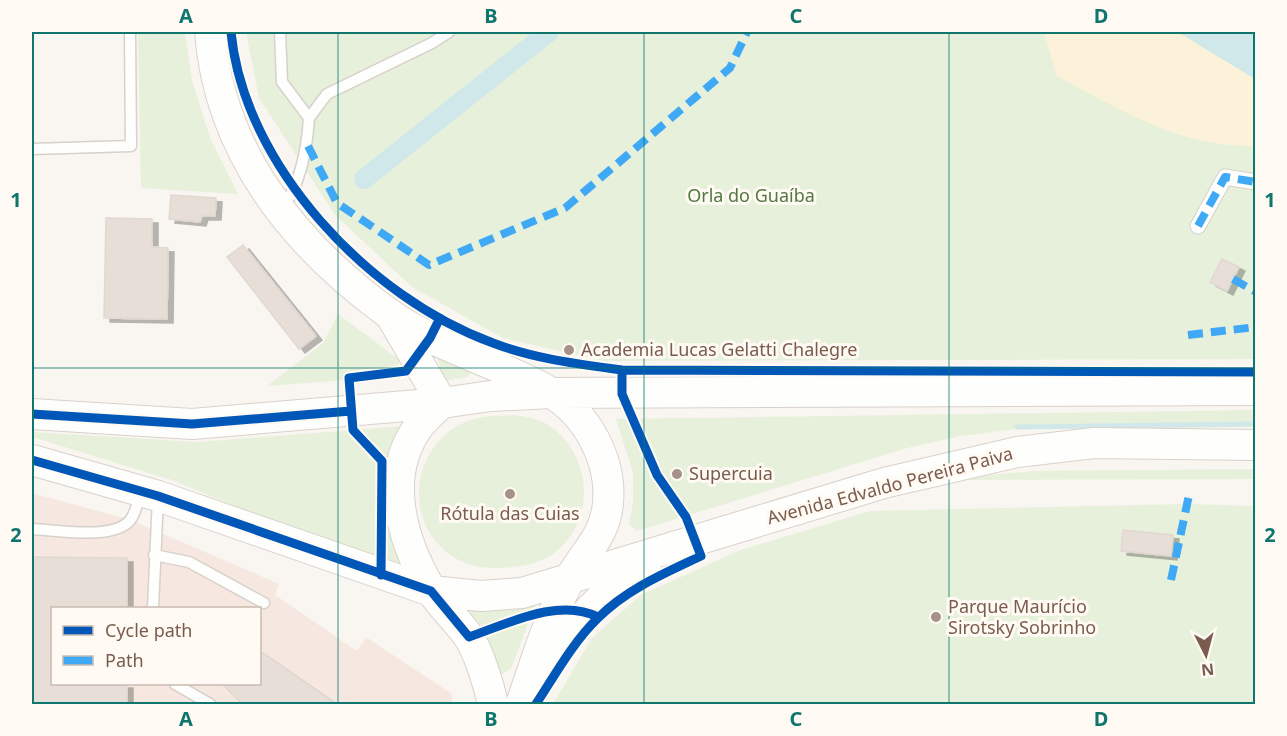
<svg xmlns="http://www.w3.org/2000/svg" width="1287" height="736" font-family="'Noto Sans',sans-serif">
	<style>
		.commercial { fill: #f6e8e1; fill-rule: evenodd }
		.green { fill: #e7f0db }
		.sand { fill: #fbf2d9 }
		.water { fill: #d0e8ea }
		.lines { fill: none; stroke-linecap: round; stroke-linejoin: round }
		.stream { stroke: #d0e8ea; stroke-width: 5 }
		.canal { stroke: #d0e8ea; stroke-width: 20 }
		.building { fill: #e6ded7; stroke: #e2d8d2; stroke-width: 1.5; filter: url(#shadow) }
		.service-casing { stroke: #d7d1cb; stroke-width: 13 }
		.pedestrian-casing { stroke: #d7d1cb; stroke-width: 17 }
		.secondary-casing { stroke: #d9d2cb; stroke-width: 32 }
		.service { stroke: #fefefd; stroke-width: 10 }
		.pedestrian { stroke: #fefefd; stroke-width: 15 }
		.secondary { stroke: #fefefd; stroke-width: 30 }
		.quiet { stroke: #3fa9f5; stroke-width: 8; stroke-dasharray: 15 8; stroke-linecap: butt }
		.cycleway-casing { stroke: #fffaf3; stroke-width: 13 }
		.cycleway { stroke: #0057b8; stroke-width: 9 }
		.grid { fill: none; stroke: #0f766e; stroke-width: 1.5; stroke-opacity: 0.55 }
		.poi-dot { fill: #a69286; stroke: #fffaf3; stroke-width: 2 }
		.labels { text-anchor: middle; stroke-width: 6; stroke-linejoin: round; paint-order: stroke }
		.park-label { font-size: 18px; fill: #537a41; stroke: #fffaf3 }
		.poi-label { font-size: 18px; fill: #7a5c4d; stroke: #fffaf3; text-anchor: start }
		.street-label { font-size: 18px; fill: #7a5c4d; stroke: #fffaf3 }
		.neatline { fill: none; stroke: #0f766e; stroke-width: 2 }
		.grid-label { font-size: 20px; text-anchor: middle; font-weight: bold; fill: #0f766e }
	</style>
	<defs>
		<filter id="shadow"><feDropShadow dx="6" dy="4" stdDeviation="0" flood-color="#0004"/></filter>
	</defs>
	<rect width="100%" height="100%" fill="#f9f5f0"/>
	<path class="commercial" d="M32 493 131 520 279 584 275 595 357 651 366 637 452 694V704H32ZM52 608H260V684H52Z"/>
	<path class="green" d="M138 32H185L192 81 211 140 238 194 141 188Z
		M246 32H1179L1255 79V359L604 361 503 338 412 287 335 215 259 98Z
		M338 314 401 361 396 368 346 374V380L267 386 323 343Z
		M437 353 470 371 468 377 443 381Z
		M1256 410 1255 427 1016 429 961 436 907 448 637 531 629 524 633 502V473L616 419Z
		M516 415C525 417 535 418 543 422 590 447 598 514 559 549 543 564 520 567 500 568 476 569 454 562 439 545 405 508 416 449 459 425 476 415 498 416 516 415Z
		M405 426 400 558 395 566 327 545 175 481 32 437V432L198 442Z
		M1256 469 1255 479 944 480 1034 471Z
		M1187 504 1255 506V704H553L592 638 641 595 738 551 870 511Z
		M535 605 511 669 502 674 497 673 467 615 471 610H512Z"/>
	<path class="sand" d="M1044 32H1179L1255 79V146C1181 147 1121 111 1057 76Z"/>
	<path class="water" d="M1179 32H1255V79L1181 34Z"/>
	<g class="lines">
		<path class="stream" d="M1017 427 1256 424"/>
		<path class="canal" d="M364 179 549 32"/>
	</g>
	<path class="building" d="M171 195 216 198 215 216H202L200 222 169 219Z
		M106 218 152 219V247L168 248 167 319 104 318Z
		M243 245 316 336 299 349 227 257Z
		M1222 259 1239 267 1227 291 1210 282Z
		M1123 530 1173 535 1171 556 1121 551Z
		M32 557 127 558V609H52V684H127V705H32Z
		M260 651 289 671 338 705H243L222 684H260Z"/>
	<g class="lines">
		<defs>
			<path id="service" d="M280 32 282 82 309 118C307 150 301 182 283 208
				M309 118 327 94 432 43 449 32
				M32 149 131 146 130 32
				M32 529C55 530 116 541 131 519 136 512 138 501 141 493
				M154 555 189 562 264 603
				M153 608 158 497
				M175 684 210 704"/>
			<path id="pedestrian" d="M1198 226 1225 177 1256 182"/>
			<path id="secondary" d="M210 32C219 151 293 244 388 313 437 348 498 362 550 392 587 414 612 460 608 503 605 538 583 553 568 582 548 620 535 664 521 704
				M391 316 442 403C434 410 425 418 419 426 382 476 402 541 431 590 441 606 457 620 468 636 479 652 489 686 493 704
				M32 414 192 424 442 403 490 396 551 393 1256 390
				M32 460 158 496 431 591 481 596 522 593 884 483 1017 452 1094 443 1256 445
				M544 668C574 627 600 590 646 565"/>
		</defs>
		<use href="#service" class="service-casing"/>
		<use href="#pedestrian" class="pedestrian-casing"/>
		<use href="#secondary" class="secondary-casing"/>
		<use href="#service" class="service"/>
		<use href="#pedestrian" class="pedestrian"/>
		<use href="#secondary" class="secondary"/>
		<path class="quiet" d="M308 146 337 203 429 265 565 208 730 68 747 32
			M1198 226 1225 177 1256 182
			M1233 279 1256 292
			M1188 335 1256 327
			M1171 580 1189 495"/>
		<defs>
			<path id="cycleway" d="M231 32C244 166 369 298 493 343 535 359 578 364 622 370L1256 372
				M32 414 192 424 351 411
				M32 460 158 496 431 591 469 637C507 624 559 597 598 617
				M381 575 382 461 353 430 349 378 406 371 430 338 440 318
				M536 704C555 675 573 642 598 618 627 589 665 573 701 556L686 517 657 475 622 394V370"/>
		</defs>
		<use href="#cycleway" class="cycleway-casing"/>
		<use href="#cycleway" class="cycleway"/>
	</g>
	<path class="grid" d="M338 32V704M644 32V704M949 32V704M32 368H1256"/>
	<g class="poi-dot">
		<circle cx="569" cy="350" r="6"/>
		<circle cx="677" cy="474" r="6"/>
		<circle cx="510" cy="494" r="6"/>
		<circle cx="936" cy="617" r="6"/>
	</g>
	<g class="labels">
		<g class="park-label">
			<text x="751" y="202">Orla do Guaíba</text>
		</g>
		<g class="poi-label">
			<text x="581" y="356">Academia Lucas Gelatti Chalegre</text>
			<text x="689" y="480">Supercuia</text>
			<text x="510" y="520" text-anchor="middle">Rótula das Cuias</text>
			<text x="948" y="613">Parque Maurício<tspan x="948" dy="21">Sirotsky Sobrinho</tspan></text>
		</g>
		<g class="street-label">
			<text transform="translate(890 486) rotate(-15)" y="6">Avenida Edvaldo Pereira Paiva</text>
		</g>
	</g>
	<rect width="1287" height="736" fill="none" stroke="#fffaf3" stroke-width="66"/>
	<rect x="51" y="607" width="210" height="78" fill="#fffaf3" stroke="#cabbb1" stroke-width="1.5"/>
	<rect x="63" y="626" width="30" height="9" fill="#0057b8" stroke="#cabbb1" stroke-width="1.5"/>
	<text x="105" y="637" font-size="18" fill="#7a5c4d">Cycle path</text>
	<rect x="63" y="656" width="30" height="9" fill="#3fa9f5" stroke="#cabbb1" stroke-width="1.5"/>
	<text x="105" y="667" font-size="18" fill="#7a5c4d">Path</text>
	<g transform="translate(1206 655) rotate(174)" stroke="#fffaf3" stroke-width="4.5" paint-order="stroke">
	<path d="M0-4.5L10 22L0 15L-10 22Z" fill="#7a5c4d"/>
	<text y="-9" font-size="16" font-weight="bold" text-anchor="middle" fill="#7a5c4d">N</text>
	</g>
	<rect x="33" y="33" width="1221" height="670" class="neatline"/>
	<g class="grid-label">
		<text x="186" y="23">A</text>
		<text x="491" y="23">B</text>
		<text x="796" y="23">C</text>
		<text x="1101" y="23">D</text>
		<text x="16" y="207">1</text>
		<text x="1270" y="207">1</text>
		<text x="16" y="542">2</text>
		<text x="1270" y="542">2</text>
		<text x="186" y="726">A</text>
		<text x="491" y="726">B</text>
		<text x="796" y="726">C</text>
		<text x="1101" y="726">D</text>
	</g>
</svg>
